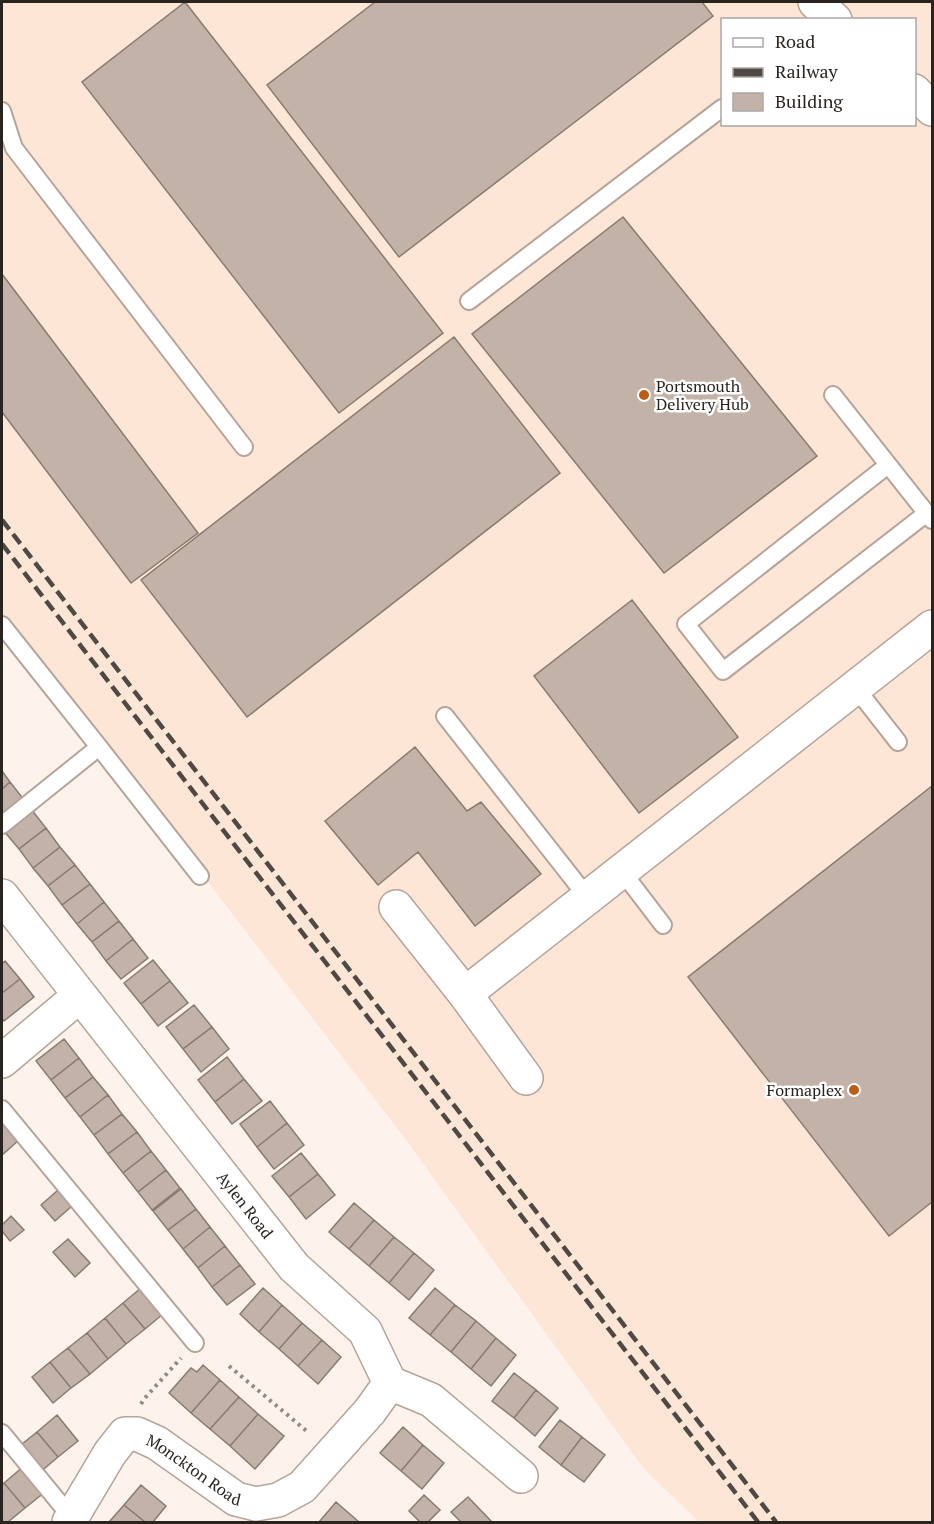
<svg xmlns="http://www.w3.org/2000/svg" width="934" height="1524" font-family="'PT Serif',serif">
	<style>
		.built { fill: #fee6d6; fill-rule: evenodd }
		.building { fill: #c2b2a7; stroke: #8a7b71; stroke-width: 1.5 }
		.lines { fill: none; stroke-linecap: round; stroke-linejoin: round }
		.service-casing { stroke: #b4a499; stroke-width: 20 }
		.minor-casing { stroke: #b4a499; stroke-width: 36 }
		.path { stroke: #918983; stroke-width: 4; stroke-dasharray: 3 4.5; stroke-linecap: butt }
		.service { stroke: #fff; stroke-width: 16 }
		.minor { stroke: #fff; stroke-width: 33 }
		.rail { stroke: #4f4944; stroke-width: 4.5; stroke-dasharray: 12 6; stroke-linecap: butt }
		.poi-dot { fill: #bc5e14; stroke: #fff; stroke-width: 2 }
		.labels { text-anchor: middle; stroke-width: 5; stroke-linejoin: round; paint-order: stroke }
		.poi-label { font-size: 16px; fill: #2a2420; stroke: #fff; text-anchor: start }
		.street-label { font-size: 16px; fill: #2a2420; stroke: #fff }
	</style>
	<rect width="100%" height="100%" fill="#fdf3ec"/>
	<path class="built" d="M2 2H932V1522H699L644 1469 403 1136 2 614ZM722 20H914V124H722Z"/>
	<path class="building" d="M185 2 443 333 339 413 82 82Z
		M375 2H702L713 16 399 257 267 85Z
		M623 217 817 456 664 573 472 334Z
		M2 274 198 533 131 583 2 412Z
		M454 337 560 473 247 717 141 580Z
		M632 600 738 737 639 813 534 676Z
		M415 747 467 811 481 802 541 874 475 926 418 852 378 885 325 821Z
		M2 771 10 782 2 789Z
		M10 782 25 801 2 819V789Z
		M932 786V1202L889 1236 688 977Z
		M31 809 46 828 19 849 4 831Z
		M46 828 60 847 33 868 19 849Z
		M60 847 75 865 48 886 33 868Z
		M75 865 90 884 62 905 48 886Z
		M90 884 104 902 77 924 62 905Z
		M104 902 119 921 92 942 77 924Z
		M119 921 133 939 106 961 92 942Z
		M133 939 148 958 121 979 106 961Z
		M153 960 170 981 141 1004 124 983Z
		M5 961 20 979 2 993V964Z
		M20 979 34 997 4 1021 2 1018V993Z
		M170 981 188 1003 158 1026 141 1004Z
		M194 1005 212 1027 183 1049 166 1027Z
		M212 1027 229 1049 201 1072 183 1049Z
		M64 1039 79 1058 51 1080 36 1061Z
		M227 1057 244 1079 215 1102 198 1080Z
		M79 1058 93 1077 65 1098 51 1080Z
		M93 1077 108 1095 80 1117 65 1098Z
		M244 1079 262 1101 232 1124 215 1102Z
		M108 1095 122 1114 94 1135 80 1117Z
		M270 1101 287 1123 257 1147 240 1124Z
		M122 1114 137 1132 108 1154 94 1135Z
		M2 1119 19 1140 2 1155Z
		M287 1123 304 1145 274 1169 257 1147Z
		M137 1132 151 1151 123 1173 108 1154Z
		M151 1151 166 1170 138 1192 123 1173Z
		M301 1153 318 1174 289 1197 272 1176Z
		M166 1170 180 1188 152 1210 138 1192Z
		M318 1174 335 1195 306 1219 289 1197Z
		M181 1189 196 1209 168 1230 153 1211Z
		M58 1190 72 1206 55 1221 41 1205Z
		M354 1203 374 1220 349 1249 329 1232Z
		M196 1209 210 1227 183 1249 168 1230Z
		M11 1216 24 1230 10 1241 2 1231V1225Z
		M374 1220 394 1237 369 1266 349 1249Z
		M210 1227 225 1246 198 1268 183 1249Z
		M394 1237 414 1253 389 1283 369 1266Z
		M68 1239 90 1263 75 1277 53 1252Z
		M225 1246 240 1265 212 1287 198 1268Z
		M414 1253 434 1270 409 1300 389 1283Z
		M240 1265 255 1284 227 1305 212 1287Z
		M141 1288 163 1314 145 1329 123 1303Z
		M263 1288 282 1305 259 1332 240 1314Z
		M435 1288 455 1305 430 1335 409 1318Z
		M123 1303 145 1329 126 1344 105 1318Z
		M282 1305 302 1323 279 1349 259 1332Z
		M455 1305 476 1321 451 1352 430 1335Z
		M105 1318 126 1344 108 1359 87 1333Z
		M476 1321 496 1338 471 1369 451 1352Z
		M302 1323 322 1340 298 1366 279 1349Z
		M87 1333 108 1359 90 1374 68 1348Z
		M496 1338 516 1355 491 1386 471 1369Z
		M322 1340 341 1357 318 1384 298 1366Z
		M68 1348 90 1374 71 1388 50 1362Z
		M50 1362 71 1388 53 1403 32 1377Z
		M203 1365 220 1380 191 1413 169 1393 191 1368 197 1372Z
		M514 1373 536 1390 514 1418 492 1401Z
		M220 1380 239 1397 210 1429 191 1413Z
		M536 1390 558 1408 535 1436 514 1418Z
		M239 1397 258 1414 230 1446 210 1429Z
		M258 1414 284 1436 255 1469 230 1446Z
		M57 1415 78 1441 58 1457 37 1432Z
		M560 1420 582 1437 561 1465 539 1447Z
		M403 1427 423 1445 401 1471 380 1453Z
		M37 1432 58 1457 38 1474 17 1448Z
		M582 1437 605 1455 584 1482 561 1465Z
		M423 1445 444 1463 422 1489 401 1471Z
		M24 1466 45 1492 25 1508 4 1483Z
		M4 1483 25 1508 8 1522H3L2 1520V1485Z
		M141 1485 166 1506 153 1522H145L124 1505Z
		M424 1495 440 1510 428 1522H420L409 1511Z
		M468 1497 492 1522H461L451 1512Z
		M336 1502 359 1522H319Z
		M124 1505 145 1522H109Z"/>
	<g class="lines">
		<defs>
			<path id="service" d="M2 111 14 148 244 447
				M469 301 722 108
				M833 395 932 520
				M888 465 686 624 723 671 927 513
				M2 625 99 747 2 825
				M855 687 898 742
				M445 716 588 898
				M99 747 200 876
				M621 870 663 925
				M2 1109 195 1343
				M2 1433 72 1518"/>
			<g id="minor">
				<path d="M815 2 835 20"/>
				<path d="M914 91 932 109"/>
				<path id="s1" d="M2 896 294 1267 365 1331 390 1383 431 1400 521 1476"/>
				<path d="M396 907 465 994 526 1078"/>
				<path d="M465 994 932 627"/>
				<path d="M2 1061 79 996"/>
				<path id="s2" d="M69 1522 110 1453 125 1434H137L157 1443 236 1499 256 1504 278 1500 302 1487 370 1411 390 1383"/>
			</g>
		</defs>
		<use href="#service" class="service-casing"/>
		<use href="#minor" class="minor-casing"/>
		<path class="path" d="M229 1366 309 1433
			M141 1404 144 1399 181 1358"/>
		<use href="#service" class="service"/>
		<use href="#minor" class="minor"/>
		<path class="rail" d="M2 520 776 1522
			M2 544 758 1522"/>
	</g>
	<g class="poi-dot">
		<circle cx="644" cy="395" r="6"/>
		<circle cx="854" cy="1090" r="6"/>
	</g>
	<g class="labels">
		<g class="poi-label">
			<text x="656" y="392">Portsmouth<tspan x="656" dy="18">Delivery Hub</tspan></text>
			<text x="842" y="1096" text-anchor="end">Formaplex</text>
		</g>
		<g class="street-label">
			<text dy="6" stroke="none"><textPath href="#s1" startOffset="393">Aylen Road</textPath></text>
			<text dy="6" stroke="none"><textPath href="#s2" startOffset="184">Monckton Road</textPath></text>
		</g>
	</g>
	<rect width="934" height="1524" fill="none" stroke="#2a2420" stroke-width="6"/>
	<rect x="721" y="18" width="195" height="108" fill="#ffffff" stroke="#aaa7a6" stroke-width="1.5"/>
	<rect x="733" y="38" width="30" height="9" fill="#ffffff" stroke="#aaa7a6" stroke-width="1.5"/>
	<text x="775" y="48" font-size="18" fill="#2a2420">Road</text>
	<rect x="733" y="68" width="30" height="9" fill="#4f4944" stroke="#aaa7a6" stroke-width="1.5"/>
	<text x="775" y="78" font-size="18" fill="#2a2420">Railway</text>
	<rect x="733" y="93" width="30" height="18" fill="#c2b2a7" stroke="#aaa7a6" stroke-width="1.5"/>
	<text x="775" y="108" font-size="18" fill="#2a2420">Building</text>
</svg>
